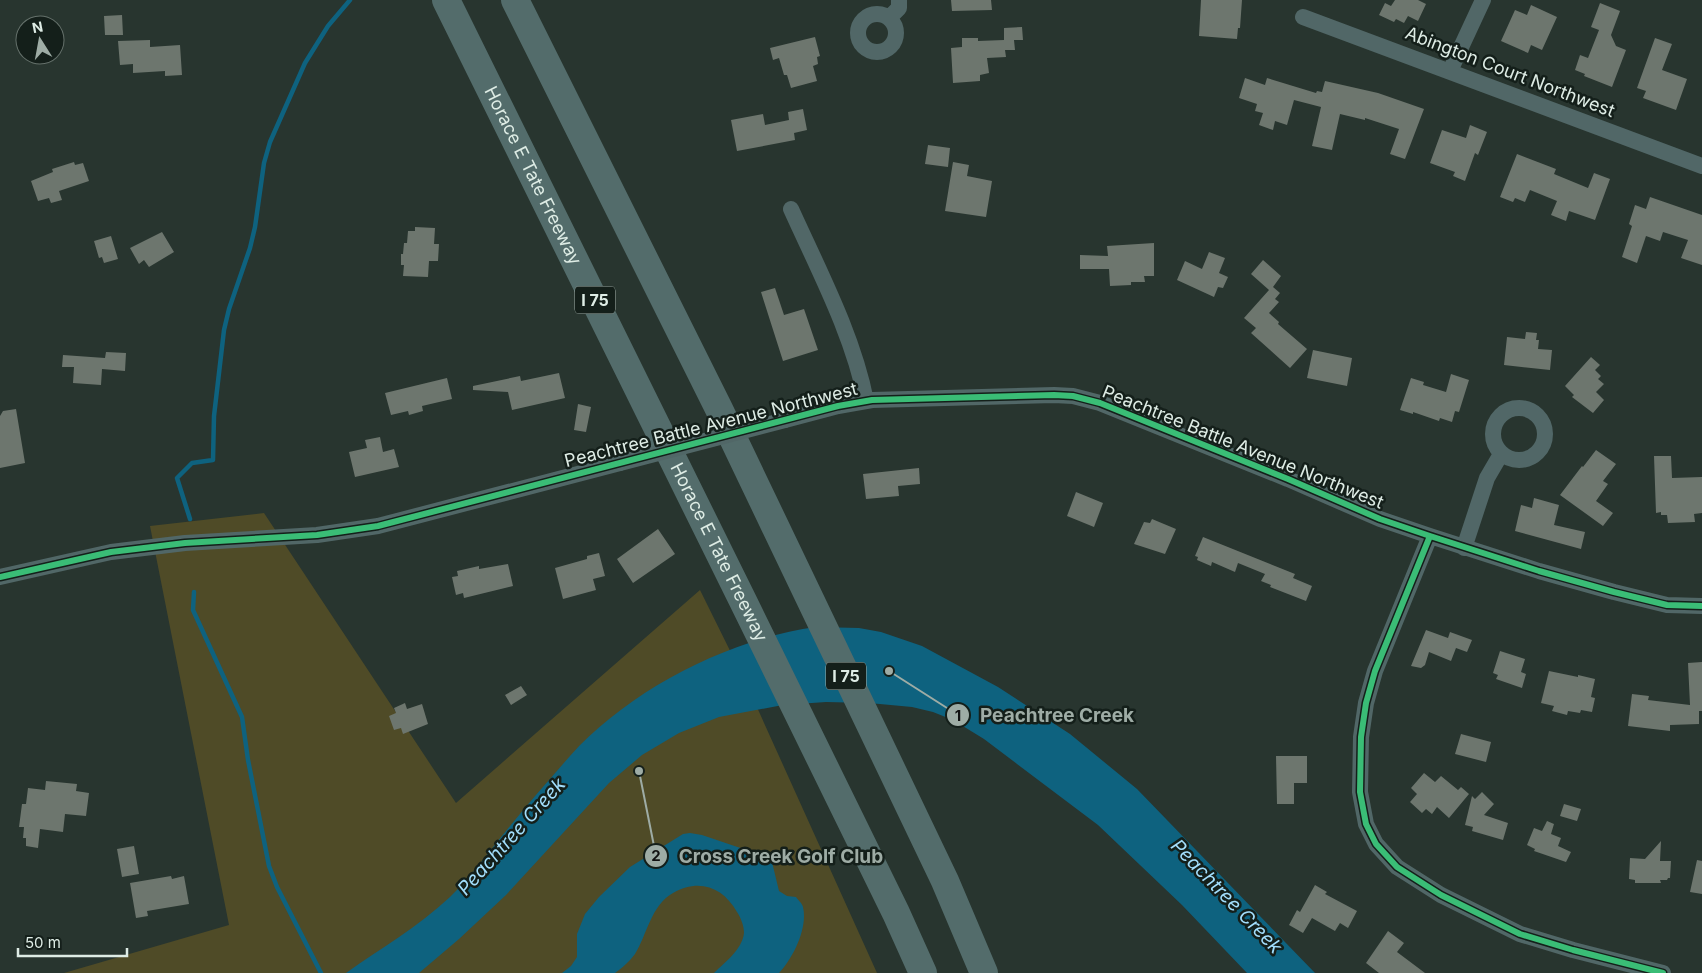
<svg xmlns="http://www.w3.org/2000/svg" width="1702" height="973" font-family="Inter,sans-serif">
	<style>
		.green { fill: #4f4b27 }
		.water { fill: #0e627f }
		.lines { fill: none; stroke-linecap: round; stroke-linejoin: round }
		.stream { stroke: #0e627f; stroke-width: 4.5 }
		.building { fill: #6d766e }
		.street { stroke: #516767; stroke-width: 16 }
		.highway { stroke: #536c6b; stroke-width: 28 }
		.street-bridge { stroke: #516767; stroke-width: 16 }
		.cycleway-casing { stroke: #141f1a; stroke-width: 9 }
		.cycleway { stroke: #3abd76; stroke-width: 6 }
		.labels { text-anchor: middle; stroke-width: 5; stroke-linejoin: round; paint-order: stroke }
		.shield { fill: #141f1a; stroke: #a1aea8; stroke-width: 1 }
		.shield-label { font-size: 16px; font-weight: bold; fill: #deece5 }
		.street-label { font-size: 18px; fill: #deece5; stroke: #141f1a }
		.water-label { font-size: 19px; font-style: italic; fill: #a2defc; stroke: #141f1a }
		.leader { fill: none; stroke: #9eaca5; stroke-width: 2 }
		.callout-dot { fill: #9eaca5; stroke: #141f1a; stroke-width: 2 }
		.mark-label { font-size: 15px; text-anchor: middle; font-weight: bold; fill: #111 }
		.callout-label { font-size: 19px; text-anchor: middle; font-weight: bold; fill: #9eaca5; stroke: #141f1a; stroke-width: 5; stroke-linejoin: round; paint-order: stroke }
	</style>
	<rect width="100%" height="100%" fill="#28352f"/>
	<path class="green" d="M264 513 456 803 700 590 746 683 877 973H64L229 925 150 526Z"/>
	<path class="water" d="M816 627 859 628 881 632 922 646 998 687 1070 734 1137 789 1315 973H1247L1182 905 1098 825 984 739 953 720 933 712 912 707 869 703 826 702 783 705 719 717 679 733 642 755 609 783 506 895 459 939 419 973H346C381 948 418 927 450 897 471 877 487 854 506 831 526 806 548 781 570 756 629 690 729 639 816 627Z
		M690 833 702 835 767 857 772 862 779 891 787 896 796 897C798 900 802 903 803 907 808 928 793 958 779 973H714C725 962 742 950 744 933 744 926 741 918 737 912 723 887 699 878 673 893 651 905 647 935 635 954 630 961 622 968 615 973H562L571 966 577 957V934L585 914 599 897 630 867 683 834Z"/>
	<g class="lines">
		<path class="stream" d="M190 519 177 478 192 463 213 460 214 416 224 330 229 309 250 248 255 227 264 163 270 142 305 63 328 26 350 0
			M194 592 193 610 242 717 248 760 269 866 277 887 321 973"/>
	</g>
	<path class="building" d="M951 0H991L992 10 952 11Z
		M1201 0H1242L1240 28H1238L1237 39 1199 36Z
		M1395 0H1418L1426 4 1418 21 1408 16 1404 23 1396 19 1394 22 1379 15 1385 3 1391 6Z
		M1600 3 1620 11 1611 35 1616 46 1626 50 1612 87 1584 76 1585 74 1575 70 1580 55 1588 58 1599 30 1591 27Z
		M1531 5 1557 17 1542 50 1531 45 1528 53 1501 41 1515 10 1527 15Z
		M122 15 123 35H105L104 16Z
		M1022 27 1023 40H1014L1015 50H1005L1006 57 987 58 989 73 980 75V81L953 83 951 48 962 47V38H978V41L1004 40V28Z
		M815 37 820 56 817 57 818 64 813 66 817 81 791 88 787 75H784L779 58 773 60 770 48Z
		M1655 38 1672 44 1662 70 1687 79 1676 110 1643 98 1646 91 1637 88Z
		M150 40V47L180 45 182 75 165 76V71L133 73V64L120 65 118 41Z
		M1245 78 1265 85 1267 78 1316 93 1317 91 1322 92 1325 81 1378 93 1424 109 1405 159 1390 154 1399 129 1365 118V120L1340 114 1332 150 1312 146 1321 107 1294 100 1287 125 1275 121 1273 130 1259 125 1263 113 1255 111 1257 104 1239 98Z
		M803 109 807 130 794 133 795 140 737 151 731 120 763 114 765 125 789 120 788 112Z
		M1470 125 1487 132 1478 155 1475 153 1465 181 1453 176 1455 172 1430 163 1442 130 1466 138Z
		M928 145 950 148 948 167 925 164Z
		M1517 154 1556 169 1554 174 1588 188 1594 173 1610 179 1595 220 1569 211 1566 221 1551 215 1557 201 1530 190 1525 202 1515 198 1513 202 1500 197Z
		M74 162 75 165 83 163 89 181 59 191 62 200 51 203 49 198 38 201 31 181 53 172 52 169Z
		M953 162 969 165 967 176 992 181 986 217 945 211Z
		M1650 197 1702 215V265L1681 258 1688 240 1663 232 1660 241 1646 236 1637 263 1622 257 1632 226 1629 224 1635 205 1646 209Z
		M415 227 435 228 434 244H439L438 261H429L428 277 403 276 404 265H401V254H403L404 243H407L408 231H415Z
		M162 232 174 252 149 267 144 260 139 264 130 248Z
		M111 236 118 259 104 263 102 257 99 258 94 241Z
		M1154 243V276H1144L1145 282H1131V285L1110 286 1109 269H1080V255L1108 256 1107 246Z
		M1209 252 1225 258 1219 273 1228 277 1223 288 1218 287 1214 297 1177 280 1185 261 1202 269Z
		M1263 260 1281 276 1273 287 1280 293 1275 299 1279 302 1269 313 1279 322 1278 324 1307 349 1290 368 1251 333 1256 328 1244 318 1269 290 1251 274Z
		M775 288 784 315 804 309 818 350 783 361 761 292Z
		M1526 332 1537 333 1536 340H1539L1538 349 1552 350 1550 370 1504 365 1507 337 1525 339Z
		M1313 350 1352 358 1347 386 1307 378Z
		M106 352 126 353 125 371 102 369 101 385 73 383 74 367H62L63 355 105 358Z
		M1591 357 1600 365 1595 370 1601 376 1598 379 1604 384 1596 392 1604 400 1593 413 1572 397 1574 395 1565 386Z
		M559 373 565 398 512 410 508 392 473 390V386L520 376 521 381Z
		M1451 374 1469 380 1459 412 1455 411 1452 422 1440 418 1439 421 1413 412V414L1400 410 1411 378 1424 382 1423 385 1446 392Z
		M447 378 452 399 422 406 423 411 409 415 408 411 391 415 385 393Z
		M578 404 591 407 586 432 574 430Z
		M16 409 25 463 0 468V416L3 411Z
		M380 437 383 452 394 449 399 467 355 477 349 452 367 448 365 440Z
		M1596 450 1616 464 1603 481 1608 484 1596 501 1613 513 1603 526 1560 495 1582 466 1583 467Z
		M1654 456H1671L1672 478 1702 477V513L1694 514 1695 522 1668 523 1667 515H1661V512L1656 513Z
		M919 468 920 484 898 486 899 496 866 499 863 474Z
		M1076 492 1103 503 1094 527 1067 516Z
		M1534 498 1559 505 1554 525 1585 532 1581 549 1515 531 1521 505 1532 508Z
		M1152 519 1176 529 1165 554 1134 544 1144 522 1150 523Z
		M658 529 675 554 633 583 617 559Z
		M1203 537 1295 574 1293 578 1312 586 1306 601 1270 587 1271 585 1261 581 1265 574 1238 563 1235 572 1212 562 1211 566 1197 560 1198 557 1195 556Z
		M599 553 605 576 593 579 596 590 563 599 555 568 587 559V556Z
		M508 564 513 586 464 598 463 593 456 595 452 577 458 576 457 571 479 566V569Z
		M1426 630 1448 638 1450 632 1472 640 1467 652 1456 648 1451 661 1429 652 1425 665 1421 668 1411 666Z
		M1500 651 1525 659 1521 672 1526 674 1522 688 1496 679 1498 675 1493 673Z
		M1702 662V711H1699V724L1670 725V731L1628 726 1632 694 1649 696 1648 700 1690 705 1688 663Z
		M1549 671 1578 677V675L1595 679 1591 697 1595 698 1592 712 1581 710 1580 713 1568 711 1567 715 1552 711 1554 706 1541 703Z
		M521 686 527 695 511 705 505 695Z
		M405 703 407 709 422 704 428 724 403 734 401 728 394 730 389 716 396 713 394 708Z
		M1461 734 1491 742 1486 762 1455 754Z
		M1276 756H1307V783H1294V804H1277Z
		M1424 773 1435 782 1441 776 1458 790 1461 787 1469 794 1449 818 1437 807 1432 814 1426 809 1422 813 1410 802 1417 794 1411 788Z
		M46 781 77 784 76 791 89 793 86 816 65 814 63 832 40 829 38 848 26 846V838H23L24 827H19L22 804H26L28 788 45 790Z
		M1482 792 1494 804 1484 815 1508 823 1503 840 1472 831 1473 827 1465 825 1472 796 1475 799Z
		M1564 804 1581 809 1577 821 1560 816Z
		M1547 821 1554 824 1551 834 1561 838 1558 846 1571 852 1566 862 1534 851 1535 849 1527 845 1534 828 1542 831Z
		M1661 841 1660 861H1671L1670 878H1668L1667 880H1660L1661 883H1635V880L1629 879 1630 858 1645 859Z
		M134 846 139 874 122 877 117 849Z
		M1697 860 1702 861V894L1690 892Z
		M171 876 172 879 184 876 189 904 147 911 148 916 136 918 130 883Z
		M1315 885 1327 892 1325 894 1357 911 1348 928 1340 923 1335 931 1312 918 1303 933 1289 925 1297 910 1300 912Z
		M1388 931 1404 943 1397 952 1425 973H1379L1366 963Z"/>
	<g class="lines">
		<path class="street" d="M858 33a19 19 0 1 1 38 0a19 19 0 1 1-38 0Z
			M1303 17 1702 166
			M889 18 899 8V0
			M1450 71 1483 0
			M791 209C819 271 853 335 866 401
			M1493 434a26 26 0 1 1 52 0a26 26 0 1 1-52 0Z
			M785 420 838 406 872 400 1054 395 1073 396 1100 403 1288 479 1380 519 1430 536 1539 571 1614 592 1667 605 1702 606
			M1430 536 1375 671 1366 703 1361 737 1360 792 1366 824 1376 844 1397 867 1441 895 1520 934 1573 950 1663 973
			M1464 548 1487 478 1501 454
			M0 577 111 552 185 543 317 535 378 526 620 463"/>
		<g class="highway">
			<path id="s1" d="M446 0 743 601 896 913 923 973"/>
			<path d="M515 0 719 409 945 881 984 973"/>
		</g>
		<path class="street-bridge" d="M620 463 785 420"/>
		<defs>
			<path id="cycleway" d="M1430 536 1375 671 1366 703 1361 737 1360 792 1366 824 1376 844 1397 867 1441 895 1520 934 1573 950 1663 973
				M0 577 111 552 185 543 317 535 378 526 838 406 872 400 1054 395 1073 396 1100 403 1288 479 1380 519 1430 536 1539 571 1614 592 1667 605 1702 606"/>
		</defs>
		<use href="#cycleway" class="cycleway-casing"/>
		<use href="#cycleway" class="cycleway"/>
	</g>
	<g class="labels">
		<g class="shield">
			<rect x="575" y="286.5" width="40" height="27" rx="4"/>
			<rect x="826" y="662.5" width="40" height="27" rx="4"/>
		</g>
		<g class="shield-label">
			<text x="595" y="306">I 75</text>
			<text x="846" y="682">I 75</text>
		</g>
		<g class="street-label">
			<text transform="translate(1510 72) rotate(21)" y="6">Abington Court Northwest</text>
			<text dy="6" stroke="none"><textPath href="#s1" startOffset="196">Horace E Tate Freeway</textPath></text>
			<text transform="translate(711 425) rotate(-14)" y="6">Peachtree Battle Avenue Northwest</text>
			<text transform="translate(1243 447) rotate(22)" y="6">Peachtree Battle Avenue Northwest</text>
			<text dy="6" stroke="none"><textPath href="#s1" startOffset="616">Horace E Tate Freeway</textPath></text>
		</g>
		<g class="water-label">
			<text transform="translate(511 836) rotate(-48)" y="7">Peachtree Creek</text>
			<text transform="translate(1227 896) rotate(46)" y="7">Peachtree Creek</text>
		</g>
	</g>
	<path class="leader" d="M889 671L958 715M639 771L656 856"/>
	<g class="callout-dot">
		<circle cx="889" cy="671" r="5"/>
		<circle cx="639" cy="771" r="5"/>
		<circle cx="958" cy="715" r="12"/>
		<circle cx="656" cy="856" r="12"/>
	</g>
	<g class="mark-label">
		<text x="958" y="721">1</text>
		<text x="656" y="861">2</text>
	</g>
	<g class="callout-label">
		<text x="1057" y="722">Peachtree Creek</text>
		<text x="781" y="863">Cross Creek Golf Club</text>
	</g>
	<g transform="translate(40 40) rotate(349)"><circle r="24" fill="#141f1a" stroke="#65716b"/>
	<path d="M0-4L9 19L0 12L-9 19Z" fill="#9eaca5"/>
	<text y="-8" font-size="14" font-weight="bold" text-anchor="middle" fill="#deece5">N</text>
	</g>
	<path d="M18 948v8h109v-8" fill="none" stroke="#deece5" stroke-width="2.5"/>
	<text x="25" y="948" font-size="15" fill="#deece5" stroke="#141f1a" stroke-width="4" paint-order="stroke">50 m</text>
</svg>
